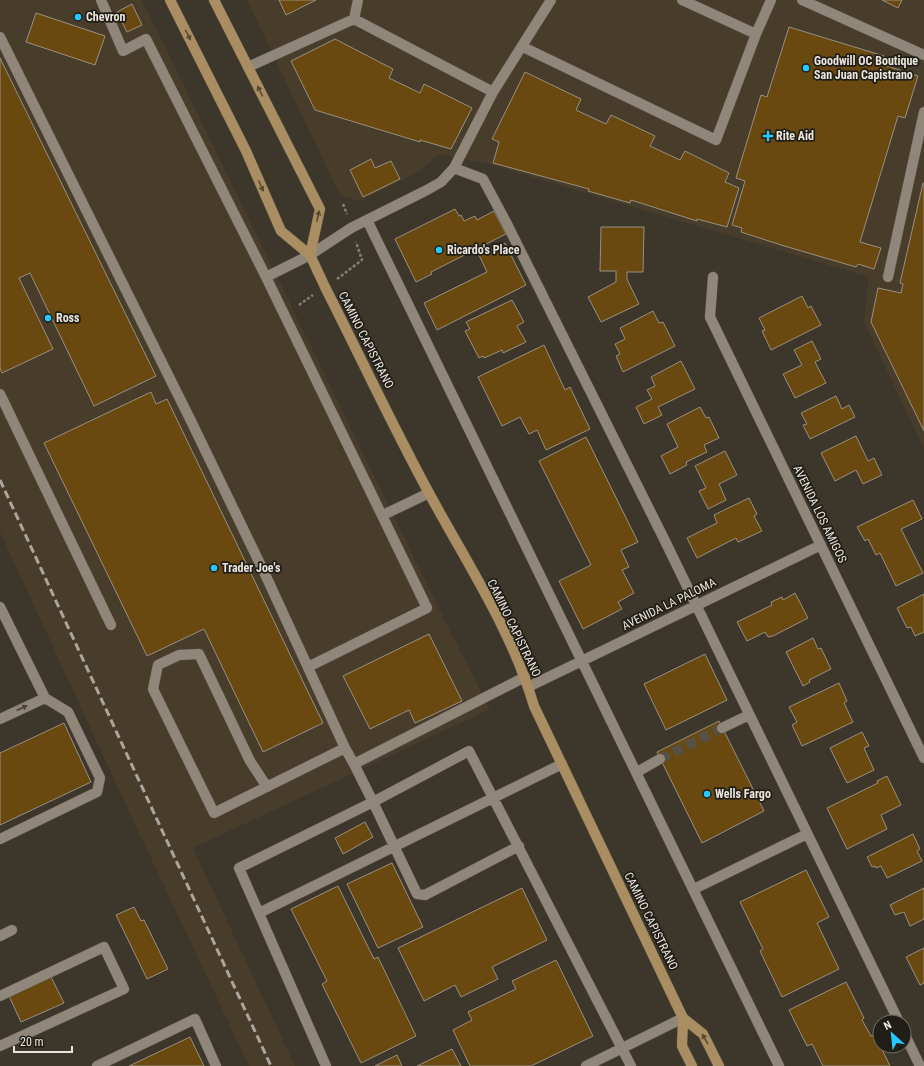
<svg xmlns="http://www.w3.org/2000/svg" width="924" height="1066" font-family="'Roboto Condensed',sans-serif">
	<style>
		.built { fill: #483d2b }
		.building { fill: #69490f; stroke: #999082 }
		.lines { fill: none; stroke-linecap: round; stroke-linejoin: round }
		.minor-tunnel { stroke: #575045; stroke-width: 10; stroke-dasharray: 10 5; stroke-linecap: butt }
		.minor-casing { stroke: #5b554b; stroke-width: 11 }
		.major-casing { stroke: #5b554b; stroke-width: 11 }
		.path { stroke: #857e74; stroke-width: 2.5; stroke-dasharray: 3 2; stroke-linecap: butt }
		.minor { stroke: #90877a; stroke-width: 10 }
		.major { stroke: #aa8e61; stroke-width: 10 }
		.rail { stroke: #aba59c; stroke-width: 3; stroke-dasharray: 8 4; stroke-linecap: butt }
		.oneway { fill: #584b35 }
		.oneway2 { fill: #48433a }
		.poi-dot { fill: #26c9fe; stroke: #211e18; stroke-width: 1.5 }
		.labels { text-anchor: middle; stroke-width: 3.5; stroke-linejoin: round; paint-order: stroke }
		.poi-label { font-size: 12px; font-weight: bold; fill: #e9e4dc; stroke: #211e18; text-anchor: start }
		.street-label { font-size: 12px; fill: #e9e4dc; stroke: #211e18 }
	</style>
	<rect width="100%" height="100%" fill="#3d362a"/>
	<path class="built" d="M0 0H142L447 625 490 709 193 848 295 1066H249L125 803 0 532Z
		M247 0H924V449L864 322 869 277 489 164 439 154 420 171 360 201 340 195Z"/>
	<path class="building" d="M279 0H316L286 15Z
		M882 0H902L898 8Z
		M132 4 142 25 127 32 117 12Z
		M36 13 105 36 95 65 26 42Z
		M789 27 884 56 881 64 918 76 905 118 898 116 860 242 881 248 874 269 858 264 856 267 781 245 741 232 742 228 732 225 745 181 736 178 761 95 767 97Z
		M335 39 393 69 389 78 420 93 424 84 472 108 451 149 420 140V142L315 110 291 61Z
		M0 58 156 376 94 406 30 273 19 278 53 349 2 373 0 368Z
		M525 72 581 99 576 110 606 124 611 115 655 136 650 146 680 160 685 151 729 173 725 182 739 188 727 227 697 219V221L631 200 630 203 588 191 589 189 493 163 499 142 492 139Z
		M371 159 375 168 391 161 400 179 363 197 350 170Z
		M923 183H924V431L871 322 878 288 901 293 903 284 900 283Z
		M455 209 459 216 461 215 464 221 475 216 477 220 494 211 506 234 431 272 432 274 416 282 395 239Z
		M601 227H644L643 272H627V279L639 304 601 322 588 297 616 282V271H600Z
		M505 243 526 285 437 330 424 303 487 272 479 255Z
		M802 296 808 308 811 306 821 325 771 350 762 331 765 330 759 318Z
		M512 300 524 322 517 326 526 342 503 353 502 350 484 358 483 356 479 358 465 331 470 329 466 322Z
		M653 311 659 323 663 322 675 346 623 372 616 356 620 354 615 344 625 339 620 328Z
		M812 341 821 359 815 362 826 383 795 398 783 374 802 365 794 350Z
		M544 345 565 390 570 387 590 429 546 450 537 430 529 434 520 417 502 426 478 377Z
		M681 361 695 389 658 407 662 415 644 424 636 407 652 399 647 390 655 386 651 377Z
		M151 392 156 404 167 399 323 723 263 752 204 629 147 656 44 443Z
		M836 396 842 409 849 405 855 417 810 439 803 425 807 424 801 413Z
		M700 407 706 418 709 417 719 438 704 445 707 452 686 462 687 465 670 474 661 456 678 447 667 424Z
		M856 436 868 461 874 458 882 475 863 484 856 470 835 481 821 453Z
		M586 437 638 542 621 550 629 567 622 570 634 593 618 602 622 609 583 629 559 581 591 565 539 461Z
		M725 451 737 475 719 484 726 500 708 509 699 491 706 488 695 466Z
		M749 498 757 514 754 516 762 531 738 542 736 538 697 558 687 538 717 523 714 515Z
		M913 500 922 519 901 529 923 573 896 586 880 553 876 555 868 539 865 541 857 527Z
		M795 593 808 618 773 636 768 637 765 632 747 641 737 622 772 605 771 602 782 597 783 600Z
		M924 594V632L915 636 911 627 907 628 897 608Z
		M429 634 462 701 415 723 409 710 370 729 343 676Z
		M813 638 818 649 821 648 831 669 809 680 810 682 803 686 786 652Z
		M705 654 727 700 666 730 644 684Z
		M839 683 847 701 844 703 853 722 802 746 792 725 797 722 789 707Z
		M719 721 764 811 702 843 657 752Z
		M64 723 91 782 0 825V753Z
		M862 732 869 746 864 748 874 770 847 783 830 748Z
		M887 776 901 805 881 815 887 829 847 849 827 808 878 783 877 781Z
		M365 822 373 837 343 854 335 838Z
		M913 834 920 849 917 851 922 861 887 878 881 866 876 868 875 866 872 867 867 857Z
		M392 863 423 927 378 948 347 884Z
		M806 870 829 917 817 923 839 969 782 997 760 951 763 949 740 902Z
		M338 886 374 959 378 957 416 1036 361 1063 322 984 327 981 291 909Z
		M522 888 547 940 492 967 498 979 461 997 455 985 424 1001 398 948Z
		M924 888V919L910 926 904 912 895 915 890 905Z
		M134 907 141 921 144 920 168 969 147 979 116 915Z
		M924 948V983L920 985 906 957Z
		M556 960 593 1036 531 1066H470L453 1030 472 1020 468 1012 516 989 512 981Z
		M51 977 64 1003 21 1022 9 996Z
		M846 982 864 1018 862 1020 871 1036 875 1035 890 1066H823L812 1044 807 1046 789 1010Z
		M190 1037 204 1066H129Z
		M452 1049 461 1066H417Z
		M397 1055 402 1066H375Z"/>
	<g class="lines">
		<path class="minor-tunnel" d="M660 759 722 728"/>
		<defs>
			<path id="minor" d="M101 0 123 51 146 39 266 277 427 608 308 667
				M682 0 756 34
				M802 0 924 55
				M354 19 358 0
				M0 37 191 421 265 574 345 748 214 813 153 689 158 665 179 655 199 654 250 761 267 787
				M523 47 716 140 756 34 771 0
				M248 67 354 19 493 92
				M454 168 483 179 506 222 665 541 899 1022
				M367 220 779 1066
				M266 277 310 255 351 228 427 190 441 182 454 168 493 92 551 0
				M713 277 710 317 924 758
				M888 277 924 112
				M0 394 111 625
				M383 515 429 493
				M0 607 45 698 68 712 100 778 97 792 0 839
				M528 687 821 545
				M0 719 45 698
				M722 728 749 715
				M345 748 354 764 525 677
				M354 764 373 802 469 751 631 1066
				M637 772 660 759
				M694 889 807 834
				M259 913 562 764
				M0 936 12 930
				M0 996 104 947 124 989 0 1046
				M904 1033 920 1066
				M97 1066 195 1019 216 1066
				M326 1066 239 868 373 802 417 894 425 895 519 846
				M586 1066 683 1018"/>
			<path id="major" d="M170 0 246 151 281 231 310 255 325 287C360 356 393 427 430 495 467 563 512 631 534 706L683 1018 703 1034 719 1066
				M214 0 320 209 310 255
				M683 1018 682 1046 692 1066"/>
		</defs>
		<use href="#minor" class="minor-casing"/>
		<use href="#major" class="major-casing"/>
		<path class="path" d="M343 204 347 214
			M337 279 362 260 356 242
			M299 305 313 295"/>
		<use href="#minor" class="minor"/>
		<use href="#major" class="major"/>
		<path class="rail" d="M0 480 271 1066"/>
	</g>
	<defs><path id="oneway-solid" d="M-6-.8H1V-3.2L6.5 0L1 3.2V.8H-6Z"/></defs>
	<g class="oneway">
		<use href="#oneway-solid" transform="translate(188 35) rotate(63)"/>
		<use href="#oneway-solid" transform="translate(260 91) rotate(-116)"/>
		<use href="#oneway-solid" transform="translate(261 186) rotate(66)"/>
		<use href="#oneway-solid" transform="translate(318 216) rotate(-78)"/>
		<use href="#oneway-solid" transform="translate(705 1039) rotate(-120)"/>
	</g>
	<use class="oneway2" href="#oneway-solid" transform="translate(22 708) rotate(-25)"/>
	<g class="poi-dot">
		<circle cx="78" cy="17" r="4"/>
		<circle cx="806" cy="68" r="4"/>
		<path d="M766 130h4v4h4v4h-4v4h-4v-4h-4v-4h4z"/>
		<circle cx="439" cy="250" r="4"/>
		<circle cx="48" cy="318" r="4"/>
		<circle cx="214" cy="568" r="4"/>
		<circle cx="707" cy="794" r="4"/>
	</g>
	<g class="labels">
		<g class="poi-label">
			<text x="86" y="21">Chevron</text>
			<text x="814" y="65">Goodwill OC Boutique<tspan x="814" dy="14">San Juan Capistrano</tspan></text>
			<text x="776" y="140">Rite Aid</text>
			<text x="447" y="254">Ricardo's Place</text>
			<text x="56" y="322">Ross</text>
			<text x="222" y="572">Trader Joe's</text>
			<text x="715" y="798">Wells Fargo</text>
		</g>
		<g class="street-label">
			<text transform="translate(366 340) rotate(63)" y="4">CAMINO CAPISTRANO</text>
			<text transform="translate(820 514) rotate(64)" y="4">AVENIDA LOS AMIGOS</text>
			<text transform="translate(669 604) rotate(-26)" y="4">AVENIDA LA PALOMA</text>
			<text transform="translate(514 628) rotate(64)" y="4">CAMINO CAPISTRANO</text>
			<text transform="translate(651 921) rotate(64)" y="4">CAMINO CAPISTRANO</text>
		</g>
	</g>
	<g transform="translate(892 1034) rotate(333)"><circle r="19" fill="#211e18" stroke="#716d66"/>
	<path d="M0-3L7 15L0 10L-7 15Z" fill="#26c9fe"/>
	<text y="-6" font-size="11" font-weight="bold" text-anchor="middle" fill="#e9e4dc">N</text>
	</g>
	<path d="M14 1046v6h58v-6" fill="none" stroke="#e9e4dc" stroke-width="2"/>
	<text x="20" y="1046" font-size="12" fill="#e9e4dc" stroke="#211e18" stroke-width="3" paint-order="stroke">20 m</text>
</svg>
